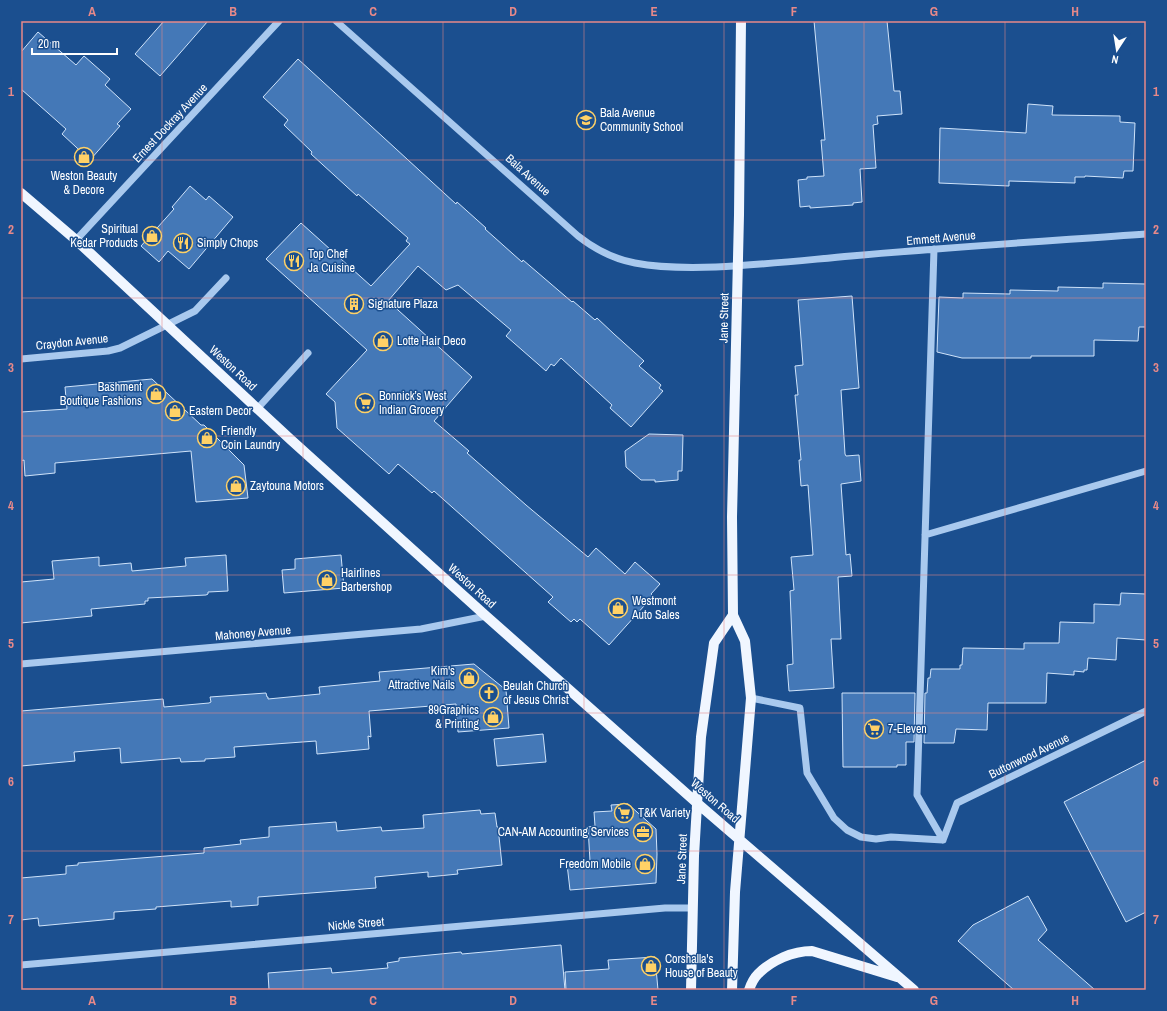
<svg xmlns="http://www.w3.org/2000/svg" width="1167" height="1011" font-family="'Archivo Narrow',sans-serif">
	<style>
		.building { fill: #4478b7; stroke: #cfe3fa }
		.lines { fill: none; stroke-linecap: round; stroke-linejoin: round }
		.minor { stroke: #a9c9ee; stroke-width: 7 }
		.major { stroke: #f0f6ff; stroke-width: 10 }
		.grid { fill: none; stroke: #e88989; stroke-width: 1; stroke-opacity: 0.55 }
		.labels { text-anchor: middle; stroke-width: 3; stroke-linejoin: round; paint-order: stroke }
		.poi-label { font-size: 12px; fill: #fff; stroke: #1b4f8f; text-anchor: start }
		.street-label { font-size: 12px; fill: #fff; stroke: #1b4f8f }
		.neatline { fill: none; stroke: #e88989; stroke-width: 1.5 }
		.grid-label { font-size: 13px; text-anchor: middle; font-weight: bold; fill: #e88989 }
	</style>
	<rect width="100%" height="100%" fill="#1b4f8f"/>
	<path class="building" d="M164 21H208L160 76 135 54Z
		M814 21H887L894 91H900L902 114 877 116 878 124 873 125 876 168 860 169 862 202 853 203V205L810 208V206L800 207 798 180 807 179V177L824 176 821 140H825Z
		M38 32 76 65 84 56 110 79 105 85 131 109 117 124 120 126 90 160 62 134 66 129 21 89V52Z
		M298 59 456 204 457 202 486 228 485 229 522 262 523 260 572 302 573 301 595 320 597 318 614 334 644 361 639 366 661 385 659 388 663 391 631 427 610 408 612 405 561 358 554 366 551 364 546 371 506 336 511 330 458 285 446 290 418 266 388 301 472 377 434 421 469 451 467 453 526 505 588 557 596 548 625 574 635 562 660 584 651 594 653 596 609 645 580 619 577 622 574 619 571 622 548 602 553 597 434 491 432 493 398 464 389 474 337 428 335 402 326 394 367 350 266 259 301 223 371 286 410 244 406 241 408 238 358 194 357 196 311 154 312 152 284 125 288 120 263 97Z
		M1028 104 1053 106 1052 115 1120 116V122L1135 123 1133 171H1124L1123 178 1085 176V177H1075V183L1009 181V186L939 183 940 128 1026 133Z
		M190 186 206 200 209 196 233 217 189 269 168 251 159 262 141 246 174 209 172 207Z
		M1103 283 1146 284V327H1139L1138 341 1094 340V356H1031V358H962L937 352 939 297 963 298V293L1010 294V290L1058 291V287L1103 288Z
		M852 296 859 388 841 390 845 454 846 456 859 455 861 481 841 484 846 555 850 554 852 576 838 577 841 639H831L834 688 789 691 787 665 793 664 790 591 794 590 791 557 813 555 808 485 801 486 799 460H801L795 395H798L795 366 803 365 798 300Z
		M152 379 201 425H204L244 465 248 498 196 502 191 451 55 463V473L25 476 24 460 21 461V412L67 409 65 387Z
		M649 434 683 435 682 471H678V480L655 482V480H641L626 467 625 451Z
		M226 555 228 591 208 592V594L206 595 148 598V601H145V604L91 609 92 616 21 623V582L54 579 52 561 99 557V566L131 563 132 571 186 566 185 558Z
		M341 555 344 588 284 593 282 570 295 569V559Z
		M1121 593 1146 594V640L1117 638 1116 660 1088 658 1087 670H1084V672L1074 671V675L1047 673 1046 703H988L987 730 956 729 954 743H924L925 693H927L928 678H930L931 669H960V665H962L963 648 1024 649V643H1059L1060 622 1094 623V604L1120 605Z
		M474 664 506 690 509 728 458 732 456 704 369 711 371 737 368 736 369 749 317 754 316 741 234 747 235 757 205 759V761L181 762 180 758 121 763 120 748 74 752 75 761 21 766V711L163 699 164 707 209 703 211 702 210 697 266 693 267 697H268V699L320 694 319 687 380 681 379 672Z
		M842 693H915L914 742H906V765H897V767H843Z
		M543 734 546 762 497 766 494 739Z
		M1146 760V912L1126 922 1064 802Z
		M628 804 656 829 657 854 656 883 570 890 567 864 590 861 588 827 595 826 594 812 612 811 611 805Z
		M480 810 481 814 495 813 497 827H498L502 865 457 870 458 874 428 877V872L375 877 376 888 258 897V905L231 907V901L156 907V909L114 912V919L39 926 38 918 21 920V878L66 874V866L78 865V863L204 853V848L241 844 240 840 269 837V827L336 822 337 831 381 827 382 831 424 828 423 815Z
		M1028 896 1047 930 1038 940 1095 990H1014L958 941 973 925Z
		M561 945 565 990H269L268 973 331 968 332 973 388 968 387 963 399 961V958L461 952 462 954Z
		M655 957 658 990H566L565 972 609 969 608 960Z"/>
	<g class="lines">
		<path class="minor" d="M336 21 578 236C596 250 613 259 635 263 661 268 689 268 716 267 761 265 806 260 851 256 949 247 1048 241 1146 234
			M76 240 279 21
			M934 249 917 795 943 840
			M21 359 108 351 120 348 195 311 226 278
			M257 409 308 353
			M925 535 1146 471
			M21 664 421 629 486 616
			M751 698 800 708 807 773 834 818 847 830 861 837 876 839 891 837 943 840
			M943 840 957 803 1146 711
			M21 965 665 908H693"/>
		<path class="major" d="M21 193 76 240 290 439 486 616 697 803 914 990
			M691 990 694 856 701 737 714 643 733 615
			M732 990 735 892 751 698 745 641 733 615 732 517 739 215 741 21
			M749 990C751 984 754 978 758 974 772 960 793 951 812 951L897 977"/>
	</g>
	<path class="grid" d="M162 21V990M303 21V990M443 21V990M584 21V990M724 21V990M864 21V990M1005 21V990M21 160H1146M21 298H1146M21 436H1146M21 575H1146M21 713H1146M21 851H1146"/>
	<defs>
		<symbol id="school-ring" viewBox="-11 -11 22 22"><circle r="9.5" fill="#1b4f8f" stroke="#ffd166" stroke-width="1.5"/><path d="M0-5L7-2L0 1L-7-2ZM-4 1L0 2.5L4 1V4Q0 6-4 4Z" fill="#ffd166"/></symbol>
		<symbol id="shop-ring" viewBox="-11 -11 22 22"><circle r="9.5" fill="#1b4f8f" stroke="#ffd166" stroke-width="1.5"/><path d="M-5-2.5h2.3a2.7 3.5 0 0 1 5.4 0H5L5.5 6h-11ZM-1.5-2.5h3a1.5 2.3 0 0 0-3 0Z" fill="#ffd166"/></symbol>
		<symbol id="restaurant-ring" viewBox="-11 -11 22 22"><circle r="9.5" fill="#1b4f8f" stroke="#ffd166" stroke-width="1.5"/><path d="M-5-6h1v4h1v-4h1v4h1v-4h1v5L-1.5 .5V6h-2V.5L-5-1ZM5-6V6H3V1.5H1.5Q1.5-4 5-6Z" fill="#ffd166"/></symbol>
		<symbol id="building-ring" viewBox="-11 -11 22 22"><circle r="9.5" fill="#1b4f8f" stroke="#ffd166" stroke-width="1.5"/><path d="M-4-6H4V6H1V3H-1V6H-4ZM-2.5-4.3h1.7v1.8h-1.7ZM.8-4.3h1.7v1.8H.8ZM-2.5-1h1.7V.8h-1.7ZM.8-1h1.7V.8H.8Z" fill="#ffd166"/></symbol>
		<symbol id="supermarket-ring" viewBox="-11 -11 22 22"><circle r="9.5" fill="#1b4f8f" stroke="#ffd166" stroke-width="1.5"/><path d="M-6-5.5h2.5l.6 2H6L4.5 2H-2.5L-4.4-4H-6ZM-1.5 3.2a1.3 1.3 0 1 0 .1 0ZM3 3.2a1.3 1.3 0 1 0 .1 0Z" fill="#ffd166"/></symbol>
		<symbol id="church-ring" viewBox="-11 -11 22 22"><circle r="9.5" fill="#1b4f8f" stroke="#ffd166" stroke-width="1.5"/><path d="M-1.2-6h2.4v3.5h3.3v2.4h-3.3V6h-2.4V-.1h-3.3v-2.4h3.3Z" fill="#ffd166"/></symbol>
		<symbol id="office-ring" viewBox="-11 -11 22 22"><circle r="9.5" fill="#1b4f8f" stroke="#ffd166" stroke-width="1.5"/><path d="M-6-3h4V-5.5h4V-3h4V5H-6ZM-1-4.5V-3h2v-1.5ZM-6 0V1H6V0Z" fill="#ffd166"/></symbol>
	</defs>
	<g fill-rule="evenodd">
		<use href="#school-ring" x="575" y="109" width="22" height="22"/>
		<use href="#shop-ring" x="73" y="146" width="22" height="22"/>
		<use href="#shop-ring" x="141" y="225" width="22" height="22"/>
		<use href="#restaurant-ring" x="172" y="232" width="22" height="22"/>
		<use href="#restaurant-ring" x="283" y="250" width="22" height="22"/>
		<use href="#building-ring" x="343" y="293" width="22" height="22"/>
		<use href="#shop-ring" x="372" y="330" width="22" height="22"/>
		<use href="#shop-ring" x="145" y="383" width="22" height="22"/>
		<use href="#supermarket-ring" x="354" y="392" width="22" height="22"/>
		<use href="#shop-ring" x="164" y="400" width="22" height="22"/>
		<use href="#shop-ring" x="196" y="427" width="22" height="22"/>
		<use href="#shop-ring" x="225" y="475" width="22" height="22"/>
		<use href="#shop-ring" x="316" y="569" width="22" height="22"/>
		<use href="#shop-ring" x="607" y="597" width="22" height="22"/>
		<use href="#shop-ring" x="458" y="667" width="22" height="22"/>
		<use href="#church-ring" x="478" y="682" width="22" height="22"/>
		<use href="#shop-ring" x="482" y="706" width="22" height="22"/>
		<use href="#supermarket-ring" x="863" y="718" width="22" height="22"/>
		<use href="#supermarket-ring" x="613" y="802" width="22" height="22"/>
		<use href="#office-ring" x="632" y="821" width="22" height="22"/>
		<use href="#shop-ring" x="634" y="853" width="22" height="22"/>
		<use href="#shop-ring" x="640" y="955" width="22" height="22"/>
	</g>
	<g class="labels">
		<g class="poi-label">
			<text x="600" y="117">Bala Avenue<tspan x="600" dy="14">Community School</tspan></text>
			<text x="84" y="180" text-anchor="middle">Weston Beauty<tspan x="84" dy="14">&amp; Decore</tspan></text>
			<text x="138" y="233" text-anchor="end">Spiritual<tspan x="138" dy="14">Kedar Products</tspan></text>
			<text x="197" y="247">Simply Chops</text>
			<text x="308" y="258">Top Chef<tspan x="308" dy="14">Ja Cuisine</tspan></text>
			<text x="368" y="308">Signature Plaza</text>
			<text x="397" y="345">Lotte Hair Deco</text>
			<text x="142" y="391" text-anchor="end">Bashment<tspan x="142" dy="14">Boutique Fashions</tspan></text>
			<text x="379" y="400">Bonnick’s West<tspan x="379" dy="14">Indian Grocery</tspan></text>
			<text x="189" y="415">Eastern Decor</text>
			<text x="221" y="435">Friendly<tspan x="221" dy="14">Coin Laundry</tspan></text>
			<text x="250" y="490">Zaytouna Motors</text>
			<text x="341" y="577">Hairlines<tspan x="341" dy="14">Barbershop</tspan></text>
			<text x="632" y="605">Westmont<tspan x="632" dy="14">Auto Sales</tspan></text>
			<text x="455" y="675" text-anchor="end">Kim's<tspan x="455" dy="14">Attractive Nails</tspan></text>
			<text x="503" y="690">Beulah Church<tspan x="503" dy="14">of Jesus Christ</tspan></text>
			<text x="479" y="714" text-anchor="end">89Graphics<tspan x="479" dy="14">&amp; Printing</tspan></text>
			<text x="888" y="733">7-Eleven</text>
			<text x="638" y="817">T&amp;K Variety</text>
			<text x="629" y="836" text-anchor="end">CAN-AM Accounting Services</text>
			<text x="631" y="868" text-anchor="end">Freedom Mobile</text>
			<text x="665" y="963">Corshalla's<tspan x="665" dy="14">House of Beauty</tspan></text>
		</g>
		<g class="street-label">
			<text transform="translate(170 123) rotate(-47)" y="4">Ernest Dockray Avenue</text>
			<text transform="translate(528 175) rotate(42)" y="4">Bala Avenue</text>
			<text transform="translate(941 238) rotate(-5)" y="4">Emmett Avenue</text>
			<text transform="translate(724 318) rotate(-89)" y="4">Jane Street</text>
			<text transform="translate(72 342) rotate(-6)" y="4">Craydon Avenue</text>
			<text transform="translate(233 368) rotate(43)" y="4">Weston Road</text>
			<text transform="translate(472 586) rotate(42)" y="4">Weston Road</text>
			<text transform="translate(253 633) rotate(-5)" y="4">Mahoney Avenue</text>
			<text transform="translate(1029 756) rotate(-26)" y="4">Buttonwood Avenue</text>
			<text transform="translate(715 801) rotate(41)" y="4">Weston Road</text>
			<text transform="translate(682 859) rotate(-88)" y="4">Jane Street</text>
			<text transform="translate(356 924) rotate(-5)" y="4">Nickle Street</text>
		</g>
	</g>
	<rect width="1167" height="1011" fill="none" stroke="#1b4f8f" stroke-width="44"/>
	<g transform="translate(1117 50) rotate(192)" stroke="#1b4f8f" stroke-width="3" paint-order="stroke">
	<path d="M0-3L7 15L0 10L-7 15Z" fill="#ffffff"/>
	<text y="-6" font-size="11" font-weight="bold" text-anchor="middle" fill="#ffffff">N</text>
	</g>
	<path d="M32 48v6h85v-6" fill="none" stroke="#ffffff" stroke-width="2"/>
	<text x="38" y="48" font-size="12" fill="#ffffff" stroke="#1b4f8f" stroke-width="3" paint-order="stroke">20 m</text>
	<rect x="22" y="22" width="1123" height="967" class="neatline"/>
	<g class="grid-label">
		<text x="92" y="16">A</text>
		<text x="233" y="16">B</text>
		<text x="373" y="16">C</text>
		<text x="513" y="16">D</text>
		<text x="654" y="16">E</text>
		<text x="794" y="16">F</text>
		<text x="934" y="16">G</text>
		<text x="1075" y="16">H</text>
		<text x="11" y="96">1</text>
		<text x="1156" y="96">1</text>
		<text x="11" y="234">2</text>
		<text x="1156" y="234">2</text>
		<text x="11" y="372">3</text>
		<text x="1156" y="372">3</text>
		<text x="11" y="510">4</text>
		<text x="1156" y="510">4</text>
		<text x="11" y="648">5</text>
		<text x="1156" y="648">5</text>
		<text x="11" y="786">6</text>
		<text x="1156" y="786">6</text>
		<text x="11" y="924">7</text>
		<text x="1156" y="924">7</text>
		<text x="92" y="1005">A</text>
		<text x="233" y="1005">B</text>
		<text x="373" y="1005">C</text>
		<text x="513" y="1005">D</text>
		<text x="654" y="1005">E</text>
		<text x="794" y="1005">F</text>
		<text x="934" y="1005">G</text>
		<text x="1075" y="1005">H</text>
	</g>
</svg>
